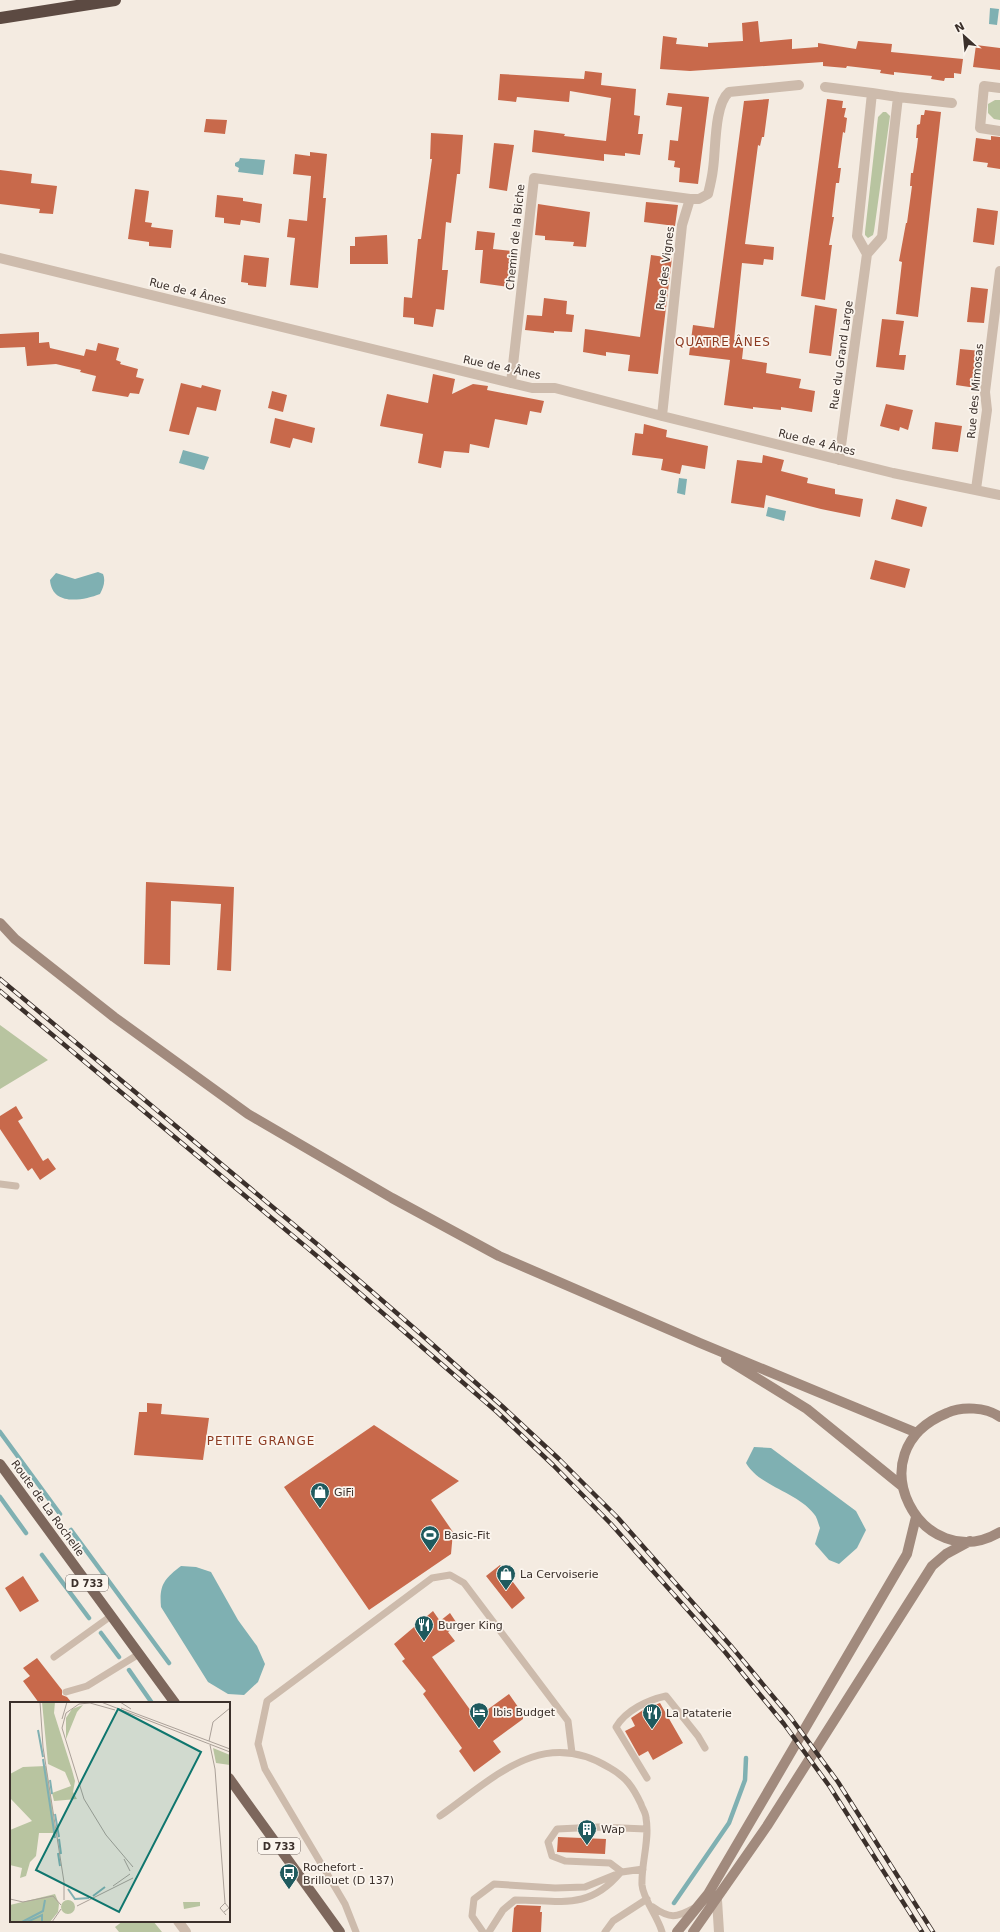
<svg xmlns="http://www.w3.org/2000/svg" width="1000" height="1932" font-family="'DejaVu Sans',sans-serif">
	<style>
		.green { fill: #b8c4a0 }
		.water { fill: #7fb0b2 }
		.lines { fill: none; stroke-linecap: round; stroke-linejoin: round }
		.stream { stroke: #7fb0b2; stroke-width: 4.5 }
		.building { fill: #c8694b }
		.service { stroke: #cdbbac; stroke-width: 7 }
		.minor { stroke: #cdbbac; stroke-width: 10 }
		.secondary { stroke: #a18a7d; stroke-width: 10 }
		.primary { stroke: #7d675c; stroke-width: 10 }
		.motorway { stroke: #5c4a42; stroke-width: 12 }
		.rail-casing { stroke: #3b302b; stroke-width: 4.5 }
		.rail { stroke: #fbf5ee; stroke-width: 3; stroke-dasharray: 9; stroke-linecap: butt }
		.labels { text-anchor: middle; stroke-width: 3.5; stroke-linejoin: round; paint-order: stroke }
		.shield { fill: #fbf5ee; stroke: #756b66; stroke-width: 1 }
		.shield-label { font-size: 10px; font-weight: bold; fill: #3b302b }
		.street-label { font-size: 11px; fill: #3b302b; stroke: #fbf5ee }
		.poi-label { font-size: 11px; fill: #3b302b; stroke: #fbf5ee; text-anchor: start }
		.neighbourhood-label { font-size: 12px; letter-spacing: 1px; fill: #8c3b22; stroke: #fbf5ee }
		.inset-river { fill: none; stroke: #7fb0b2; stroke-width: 2 }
		.inset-road { fill: none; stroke: #aaa098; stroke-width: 1 }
		.view { fill: #0f766e; fill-opacity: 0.15; stroke: #0f766e; stroke-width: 2 }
		.inset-edge { fill: none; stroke: #3b302b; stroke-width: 2 }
	</style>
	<rect width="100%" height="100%" fill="#f4ebe1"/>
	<path class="green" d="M995 100H1000V120L994 119 988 113V104Z
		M883 112H886L890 116 874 231 873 235 868 238 865 235V232L878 117Z
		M0 1025 48 1060 0 1089Z
		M123 1921H153L162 1932H119L115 1927Z"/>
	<path class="water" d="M990 8 999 9 997 25 989 24Z
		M240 158 265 160 263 175 238 172 239 168 235 166V163L239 161Z
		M183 450 209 457 204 470 179 463Z
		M679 478 687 479 685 495 677 493Z
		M768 507 786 511 784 521 766 516Z
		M98 572 103 574C106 581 103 588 100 594 82 601 52 606 50 580L56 573 75 579Z
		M754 1447 771 1448 856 1511 866 1530 857 1548 839 1564 829 1560 815 1544 820 1528C818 1523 817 1517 814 1514 796 1491 760 1487 746 1463Z
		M181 1566 196 1567 211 1572 238 1620 257 1646 265 1664 258 1682 244 1695 228 1694 208 1682 161 1607C159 1585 164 1579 181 1566Z"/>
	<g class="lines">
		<path class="stream" d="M0 1432 60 1514
			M0 1497 26 1533
			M71 1530 169 1663
			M42 1555 89 1618
			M101 1633 119 1657
			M129 1670 152 1703
			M674 1903 729 1823 745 1780 746 1758"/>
	</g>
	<path class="building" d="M758 21 760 42 792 39V49L818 47V43L856 49 858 41 892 44 891 52 963 59 961 74 954 73V78H945L944 81 931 79 932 76 894 72V75L880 73 881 70 847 66 846 68 823 66V62L690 71 660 69 663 36 677 38 676 44 708 47V43L743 41 742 23Z
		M976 45 1000 48V70L973 67Z
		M585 71 602 73 601 85 636 89 634 115 640 116 638 134H643L640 155 625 153V156L604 154V161L532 152 534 130 565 134 564 136 606 141 611 98 570 91 569 102 517 97 516 102 498 100 500 74 584 79Z
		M668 93 709 97 698 184 679 182 680 168 674 167 675 161 668 160 670 140 678 141 682 107 666 105Z
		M769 99 764 137H762L760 146 758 145 745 244 774 247 773 260 764 259 763 265 742 263 734 340 744 341 742 359 767 363 766 373 801 379 799 388 815 391 812 412 781 407V410L753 407V409L724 405 730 360 689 355 693 325 714 328 744 101Z
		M827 99 843 101 842 108H846L844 117 847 118 845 133 843 132 838 168H841L839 183H836L832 217H834L829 245H832L825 300 801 296Z
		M925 110 941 112 918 317 896 314 902 262 899 261 906 223H907L912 186H910L911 173H913L917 147 918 138H916L917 125 920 124 921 115H924Z
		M206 119 227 120 225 134 204 132Z
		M431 133 463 135 460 174H457L451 223 446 222 442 270H448L444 310 436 309 433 327 414 324V318L403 317 404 297 412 298 418 239H421L432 159H430Z
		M991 136 1000 137V169L987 167 988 163 973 161 976 138 991 140Z
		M494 143 514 145 507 191 489 188Z
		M310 152 327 154 323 198H326L318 288 290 285 295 238 287 237 289 219 307 221 311 176 293 174 295 154 310 156Z
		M0 170 32 174 31 183 57 186 53 214 39 213 40 209 0 204Z
		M135 189 149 191 145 222 152 223 151 227 173 230 171 248 149 246V242L128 239Z
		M217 195 243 198V201L262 204 260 223 241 220 240 225 224 223V218L215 217Z
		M646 202 678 205 675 226 644 222Z
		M538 204 590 212 586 247 573 246 574 242 545 240V236L535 235Z
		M977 208 998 211 994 245 973 242Z
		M477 231 495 233 493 249 512 251 509 287 480 283 483 250H475Z
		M387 235 388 264H350V246H355V237Z
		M244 255 269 258 266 287 248 285V283L241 282Z
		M651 255 672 258 658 374 628 371 630 355 606 352V356L583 352 585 329 640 337Z
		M971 287 988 289 984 323 967 322Z
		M544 298 567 301 566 314 574 315 572 332 554 331V333L525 330 527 315 542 316Z
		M815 305 837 309 831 356 809 353Z
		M882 319 904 321 899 355H906L904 370 876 367Z
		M39 332V343L49 342 50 348 84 356 86 349 96 351 98 343 119 348 116 360 121 362 120 364 138 369 136 377 144 379 139 394 130 393 128 397 92 391 96 376 80 372 81 370 56 364 27 366 25 347 0 348V334Z
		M960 349 981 351 976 388 956 385Z
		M433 374 455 379 452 394 473 384 488 386 487 390 544 401 541 413 530 411 527 425 495 419 489 448 470 444 469 453 444 451 441 468 418 463 423 434 380 426 387 394 428 403Z
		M181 383 201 388 202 385 221 390 216 411 197 407 189 435 169 431Z
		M272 391 287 395 283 412 268 408Z
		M886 404 913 410 908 430 900 427 899 431 880 426Z
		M275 418 315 428 312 443 293 438 290 448 270 443Z
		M935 422 962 426 958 452 932 449Z
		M644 424 667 430 666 437 708 446 705 469 682 465 680 474 661 470 663 459 632 455 635 433 643 434Z
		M763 455 784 460 781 471 808 478 807 483 835 489V494L863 499 860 517 821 509 766 495 764 508 731 503 737 460 762 463Z
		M896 499 927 507 922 527 891 519Z
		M875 560 910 569 905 588 870 579Z
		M146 882 234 887 231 971 217 970 221 904 171 901 170 965 144 964Z
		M16 1106 23 1118 18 1121 43 1161 48 1158 56 1169 40 1180 32 1168 28 1171 0 1129V1116Z
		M147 1403 162 1404 161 1414 209 1418 203 1460 134 1455 139 1412H147Z
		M374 1425 459 1481 431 1500 453 1532 451 1554 369 1610 284 1487Z
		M500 1565 525 1598 512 1609 486 1576Z
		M23 1576 39 1601 20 1612 5 1588Z
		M433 1611 440 1621 450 1613 458 1625 448 1632 455 1641 432 1657 476 1718 509 1694 523 1714V1719L493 1741 501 1752 474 1772 459 1751 462 1748 423 1694 426 1691 402 1661 405 1659 394 1644Z
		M37 1658 62 1690V1695L67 1697 72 1703H39L23 1681 30 1676 23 1668Z
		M660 1703 683 1743 653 1760 648 1751 639 1756 625 1731 635 1726 631 1718 646 1708Z
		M558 1837 606 1839 605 1854 557 1852Z
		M517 1905 541 1906 540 1912H542L541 1932H512L514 1908Z"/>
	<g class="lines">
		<path class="service" d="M0 1184 16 1186
			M54 1657 111 1616
			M66 1692 87 1686 139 1654
			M647 1778 616 1727C626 1710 648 1700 666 1696L698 1736 705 1748
			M440 1816C494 1778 542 1726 610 1768 626 1777 633 1787 641 1804 642 1808 646 1813 646 1818 650 1840 641 1863 642 1885 643 1899 658 1917 662 1932
			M622 1872 610 1863 565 1861 552 1856 548 1842 557 1829 598 1827 646 1829
			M653 1907C670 1919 676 1918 694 1908
			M356 1932 345 1904 265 1769 258 1744 267 1701 432 1578 450 1575 464 1583 568 1721 572 1753
			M483 1932 472 1916 474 1899 494 1884 555 1888 585 1887 622 1872 643 1869
			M489 1932 503 1910 515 1900C559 1900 588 1911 620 1873
			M605 1932 613 1921 647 1899"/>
		<path class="minor" d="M825 87 872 93
			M1000 88 984 86 980 128 1000 131
			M898 97 952 103
			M0 258 511 383 532 388H555L662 416 893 473 1000 495
			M511 383 534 178 690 199
			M662 416 682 225 690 199H699L708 194C710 186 712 178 713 169 716 149 714 105 729 92L799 85
			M839 460 867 254 882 237 898 97 872 93 857 236 867 254
			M976 489 987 410 985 392 1000 271
			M717 1900 719 1932
			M178 1921 186 1932"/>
		<path class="secondary" d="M0 923 15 939 114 1017 248 1114 392 1198 499 1256 700 1343 917 1433
			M726 1359 807 1409 902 1486
			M1000 1417C986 1407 962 1406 947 1413 853 1451 922 1578 1000 1532
			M677 1932 708 1894 907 1554 916 1517
			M693 1932 767 1826 932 1566 946 1554 970 1541"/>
		<path class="primary" d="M0 1464 175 1703
			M229 1778 340 1932"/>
		<path class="motorway" d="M0 18 115 0"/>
		<defs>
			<path id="rail" d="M0 979 323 1249 414 1328 502 1406 559 1459 618 1518 731 1646 791 1718 838 1782 933 1932
				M0 991 317 1256 408 1335 497 1412 553 1465 611 1524 725 1652 784 1724 830 1787 922 1932"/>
		</defs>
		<use href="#rail" class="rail-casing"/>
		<use href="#rail" class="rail"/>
	</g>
	<defs>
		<symbol id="shop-pin" viewBox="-11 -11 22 30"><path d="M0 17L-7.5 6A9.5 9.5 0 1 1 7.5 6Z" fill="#1f5a5e" stroke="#fbf5ee"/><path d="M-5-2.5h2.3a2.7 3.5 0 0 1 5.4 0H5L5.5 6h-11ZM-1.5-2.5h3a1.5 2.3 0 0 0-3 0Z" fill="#fff"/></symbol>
		<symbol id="stadium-pin" viewBox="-11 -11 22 30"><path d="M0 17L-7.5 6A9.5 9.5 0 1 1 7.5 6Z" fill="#1f5a5e" stroke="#fbf5ee"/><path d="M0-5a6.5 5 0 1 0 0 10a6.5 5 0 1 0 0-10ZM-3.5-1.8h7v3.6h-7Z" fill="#fff"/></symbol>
		<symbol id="restaurant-pin" viewBox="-11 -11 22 30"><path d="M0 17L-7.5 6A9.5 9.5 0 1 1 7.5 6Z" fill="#1f5a5e" stroke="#fbf5ee"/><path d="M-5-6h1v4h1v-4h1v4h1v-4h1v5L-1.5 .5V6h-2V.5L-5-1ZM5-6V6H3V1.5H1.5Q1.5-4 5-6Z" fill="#fff"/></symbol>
		<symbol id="hotel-pin" viewBox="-11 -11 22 30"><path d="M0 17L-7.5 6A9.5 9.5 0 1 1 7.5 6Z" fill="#1f5a5e" stroke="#fbf5ee"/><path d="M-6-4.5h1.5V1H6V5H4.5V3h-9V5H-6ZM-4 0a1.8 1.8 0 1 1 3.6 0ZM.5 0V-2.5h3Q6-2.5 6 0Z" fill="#fff"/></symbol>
		<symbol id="building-pin" viewBox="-11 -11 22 30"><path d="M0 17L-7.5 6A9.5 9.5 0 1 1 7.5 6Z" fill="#1f5a5e" stroke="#fbf5ee"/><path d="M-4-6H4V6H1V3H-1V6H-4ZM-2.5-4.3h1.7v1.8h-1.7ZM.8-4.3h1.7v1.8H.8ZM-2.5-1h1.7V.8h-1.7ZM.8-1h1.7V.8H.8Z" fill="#fff"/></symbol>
		<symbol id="bus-pin" viewBox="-11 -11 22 30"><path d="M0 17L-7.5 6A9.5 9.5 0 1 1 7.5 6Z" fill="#1f5a5e" stroke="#fbf5ee"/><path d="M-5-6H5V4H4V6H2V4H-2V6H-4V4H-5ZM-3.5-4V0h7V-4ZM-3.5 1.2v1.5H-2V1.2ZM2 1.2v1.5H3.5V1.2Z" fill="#fff"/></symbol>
	</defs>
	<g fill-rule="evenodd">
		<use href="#shop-pin" x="309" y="1481" width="22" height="30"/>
		<use href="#stadium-pin" x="419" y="1524" width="22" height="30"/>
		<use href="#shop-pin" x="495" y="1563" width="22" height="30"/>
		<use href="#restaurant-pin" x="413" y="1614" width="22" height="30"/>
		<use href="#hotel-pin" x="468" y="1701" width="22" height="30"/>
		<use href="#restaurant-pin" x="641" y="1702" width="22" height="30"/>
		<use href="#building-pin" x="576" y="1818" width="22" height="30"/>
		<use href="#bus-pin" x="278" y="1862" width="22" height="30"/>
	</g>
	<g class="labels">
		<g class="shield">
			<rect x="66" y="1575" width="42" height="16" rx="3"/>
			<rect x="258" y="1838" width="42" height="16" rx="3"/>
		</g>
		<g class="shield-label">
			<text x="87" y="1587">D 733</text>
			<text x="279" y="1850">D 733</text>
		</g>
		<g class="street-label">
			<text transform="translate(515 237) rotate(-84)" y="4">Chemin de la Biche</text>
			<text transform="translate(665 268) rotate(-83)" y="4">Rue des Vignes</text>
			<text transform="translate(188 291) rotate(14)" y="4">Rue de 4 Ânes</text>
			<text transform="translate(841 355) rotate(-82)" y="4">Rue du Grand Large</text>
			<text transform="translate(502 367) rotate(12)" y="4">Rue de 4 Ânes</text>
			<text transform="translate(975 391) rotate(-85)" y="4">Rue des Mimosas</text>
			<text transform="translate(817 442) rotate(14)" y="4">Rue de 4 Ânes</text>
			<text transform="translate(48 1508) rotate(54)" y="4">Route de La Rochelle</text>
		</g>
		<g class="poi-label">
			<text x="334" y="1496">GiFi</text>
			<text x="444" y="1539">Basic-Fit</text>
			<text x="520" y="1578">La Cervoiserie</text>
			<text x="438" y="1629">Burger King</text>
			<text x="493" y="1716">Ibis Budget</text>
			<text x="666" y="1717">La Pataterie</text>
			<text x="601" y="1833">Wap</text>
			<text x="303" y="1871">Rochefort -<tspan x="303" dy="13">Brillouet (D 137)</tspan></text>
		</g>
		<g class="neighbourhood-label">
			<text x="723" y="346">QUATRE ÂNES</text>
			<text x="261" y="1445">PETITE GRANGE</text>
		</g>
	</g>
	<g transform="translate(10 1702)">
		<rect width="220" height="220" fill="#f4ebe1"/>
		<path d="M32 0H45L44 11 62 68 65 79 63 90 67 97 44 99 42 91 61 84 55 70 38 62ZM73 3 67 10 56 37V16L62 7ZM203 46 220 53V63L206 61ZM36 64 46 131H29L26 154 20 160 16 174 10 176 12 166 0 163V128L22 119 0 96V72L13 65ZM45 192 49 202 48 210 40 220H0V203ZM51 205a7 7 0 1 1 14 0a7 7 0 1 1-14 0ZM173 200H190V204L174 207Z" fill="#b8c4a0"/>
		<path class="inset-river" d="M28 28 33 55M33 57 45 136M40 78 42 92M45 112 49 135M49 137 51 152M48 151 50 164M58 187 65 197 79 196M83 194 95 185M12 220 33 209 35 198M17 220 32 213V220"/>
		<path class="inset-road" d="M30 0 33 45 54 180V198M91 0 220 50M110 0 121 7M111 6 220 47M52 17 57 0M52 26 74 97 96 133 123 165M52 26 56 11 69 2 80 1 105 8M199 39 203 20 220 6M200 43 205 67 215 201M114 157 120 169M103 184 120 172M0 197 13 200 43 194 51 203M67 204 123 176M214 210 219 206 215 201 210 206 216 213M42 220 51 207"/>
		<path class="view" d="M108 7 191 50 109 210 26 168Z"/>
		<rect width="220" height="220" class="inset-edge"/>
	</g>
	<g transform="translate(964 36) rotate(333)" stroke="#fbf5ee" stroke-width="3" paint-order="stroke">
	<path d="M0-3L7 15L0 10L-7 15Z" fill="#3b302b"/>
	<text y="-6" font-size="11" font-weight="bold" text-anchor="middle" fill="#3b302b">N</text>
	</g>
</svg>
